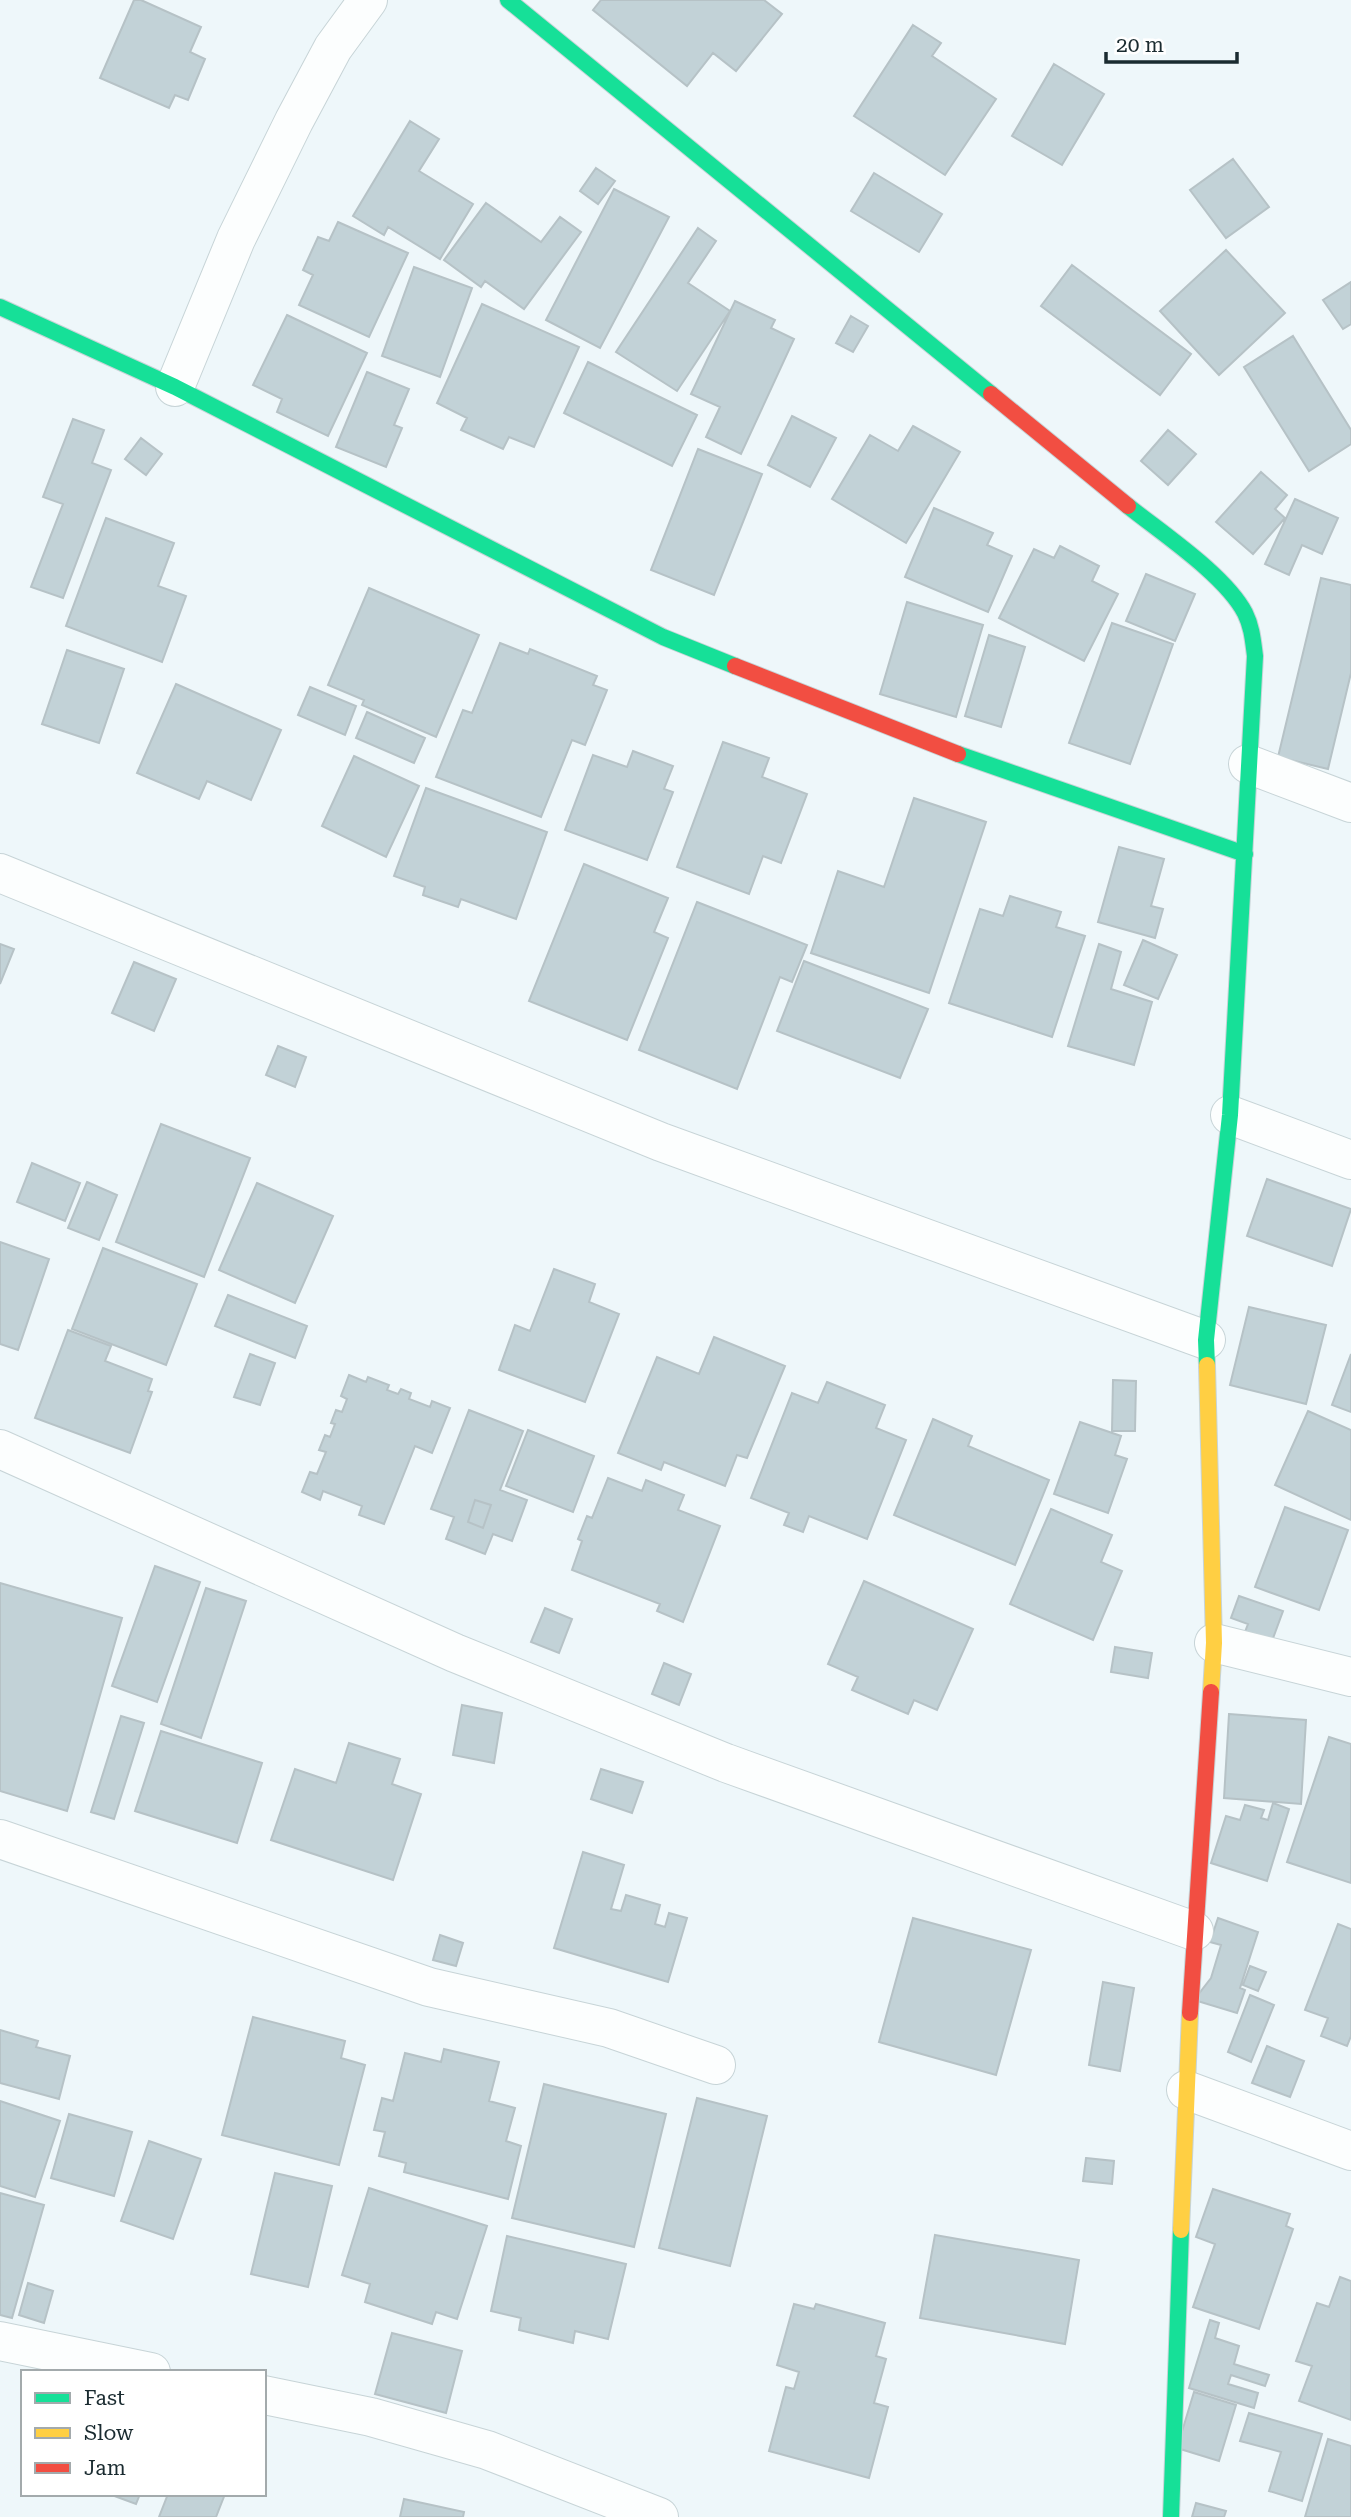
<svg xmlns="http://www.w3.org/2000/svg" width="1351" height="2517" font-family="'Roboto Serif',serif">
	<style>
		.building { fill: #c2d2d7; stroke: #b6c2c6; stroke-width: 2; fill-rule: evenodd }
		.lines { fill: none; stroke-linecap: round; stroke-linejoin: round }
		.street-casing { stroke: #c7d4d7; stroke-width: 40 }
		.fast-casing { stroke: #c7d4d7; stroke-width: 18 }
		.slow-casing { stroke: #c7d4d7; stroke-width: 18 }
		.jam-casing { stroke: #c7d4d7; stroke-width: 18 }
		.street { stroke: #fcfefe; stroke-width: 38 }
		.fast { stroke: #16e098; stroke-width: 16 }
		.slow { stroke: #ffcf43; stroke-width: 16 }
		.jam { stroke: #f24e42; stroke-width: 16 }
	</style>
	<rect width="100%" height="100%" fill="#eef7fa"/>
	<path class="building" d="M134 0H141L201 27 190 52 205 59 188 100 175 95 169 108 100 78Z
		M601 0H764L782 14 736 71 713 53 687 86 593 10Z
		M913 25 941 43 932 56 996 99 945 175 854 116Z
		M1054 64 1104 94 1062 165 1012 136Z
		M410 121 439 139 419 171 473 204 440 259 388 227 384 235 353 216Z
		M1233 159 1269 207 1226 238 1190 190Z
		M596 168 615 181 598 204 580 191Z
		M874 173 942 214 919 252 851 211Z
		M614 189 669 217 600 348 546 320Z
		M486 203 541 242 560 217 581 232 524 309 485 281 481 287 444 260Z
		M338 222 408 253 369 337 299 305 313 275 303 270 318 237 329 241Z
		M698 228 716 241 688 283 730 311 677 391 616 352Z
		M1226 250 1285 313 1219 375 1160 311Z
		M1072 265 1191 354 1160 395 1041 306Z
		M414 267 472 288 440 377 382 356Z
		M1351 282V324L1343 329 1323 300Z
		M735 301 775 320 771 328 794 339 741 454 706 437 720 407 691 394Z
		M482 304 579 347 534 447 509 437 503 449 461 430 467 418 437 403Z
		M287 315 367 353 328 436 277 412 282 399 253 385Z
		M851 316 868 326 853 352 836 343Z
		M1293 336 1351 430V444L1309 471 1244 367Z
		M588 362 697 415 672 466 564 413Z
		M367 372 409 389 394 425 402 428 386 467 336 447Z
		M792 416 836 438 810 487 768 465Z
		M73 419 104 430 92 463 111 470 63 598 31 587 63 504 43 497Z
		M913 426 960 452 906 543 832 499 870 435 898 451Z
		M1168 430 1196 454 1168 485 1141 461Z
		M141 438 162 454 146 475 125 459Z
		M698 449 762 474 714 595 651 570Z
		M1261 472 1287 495 1275 509 1285 518 1253 554 1216 522Z
		M1295 499 1338 518 1322 554 1302 545 1289 575 1265 564Z
		M934 508 993 533 987 545 1012 556 988 612 905 577Z
		M106 518 174 543 158 586 186 596 162 662 66 626Z
		M1060 546 1099 566 1092 581 1118 594 1084 661 999 618 1034 549 1054 558Z
		M1146 574 1195 594 1175 641 1126 621Z
		M1321 578 1351 585V673L1328 769 1278 757Z
		M369 588 479 635 436 737 362 705 364 700 328 685Z
		M907 602 983 625 956 717 880 694Z
		M1112 623 1173 644 1130 764 1069 743Z
		M989 635 1025 647 1001 727 965 716Z
		M500 643 528 654 530 649 597 676 593 685 607 690 585 745 572 740 541 817 436 777 463 710 472 713Z
		M67 650 124 669 99 743 42 724Z
		M176 684 281 730 251 800 207 781 199 799 137 773Z
		M310 687 356 706 345 735 298 715Z
		M367 712 425 738 414 763 356 738Z
		M723 742 769 758 762 777 807 794 781 863 763 856 749 894 677 867Z
		M633 751 673 766 664 789 673 792 647 860 565 830 593 755 627 767Z
		M354 756 419 786 386 857 322 826Z
		M426 788 547 832 516 919 461 899 458 907 423 895 425 887 394 876Z
		M914 798 986 822 929 993 811 953 838 871 884 887Z
		M1119 847 1164 859 1151 906 1163 909 1155 938 1098 922Z
		M584 864 668 898 654 932 668 938 627 1040 529 1001Z
		M1010 896 1061 912 1056 927 1085 936 1052 1037 949 1003 980 909 1003 916Z
		M697 902 807 945 792 982 780 977 737 1089 639 1050Z
		M1143 940 1177 955 1158 999 1124 985Z
		M0 944 14 949 0 984Z
		M1099 944 1121 952 1111 989 1152 1002 1134 1065 1068 1046Z
		M804 961 928 1009 900 1078 777 1031Z
		M134 962 176 979 154 1031 112 1013Z
		M278 1046 306 1057 295 1087 266 1075Z
		M161 1124 250 1158 204 1277 116 1242Z
		M32 1163 80 1183 65 1221 17 1202Z
		M1267 1179 1351 1209 1332 1266 1247 1236Z
		M87 1182 117 1195 99 1240 68 1228Z
		M257 1183 333 1216 295 1303 219 1270Z
		M0 1242 49 1259 18 1350 0 1344Z
		M103 1248 197 1284 166 1365 72 1329Z
		M554 1269 595 1284 589 1302 619 1314 585 1402 499 1370 515 1325 530 1331Z
		M228 1295 307 1326 295 1358 215 1326Z
		M1249 1307 1326 1325 1306 1404 1230 1385Z
		M68 1330 111 1346 105 1361 152 1379 148 1391 152 1392 130 1453 35 1418Z
		M714 1337 785 1366 747 1458 737 1455 725 1486 664 1462 661 1470 618 1453 657 1357 699 1374Z
		M250 1354 275 1363 260 1405 234 1397Z
		M1351 1354V1412L1332 1405Z
		M349 1375 366 1382 368 1377 389 1385 387 1390 398 1394 401 1389 411 1393 409 1399 430 1407 432 1401 450 1408 432 1453 415 1446 384 1524 359 1515 362 1506 323 1491 320 1500 302 1492 310 1472 317 1474 326 1452 319 1450 325 1435 330 1437 335 1424 331 1423 336 1410 342 1412 347 1399 341 1396Z
		M1113 1380 1136 1381 1135 1431H1112Z
		M827 1382 885 1405 876 1428 906 1440 867 1539 809 1516 803 1532 784 1525 789 1513 751 1498 792 1393 818 1403Z
		M469 1410 523 1431 500 1490 527 1500 512 1541 493 1534 485 1554 446 1539 454 1517 431 1509ZM475 1500 491 1505 483 1528 468 1522Z
		M1308 1411 1351 1430V1520L1275 1485Z
		M933 1419 972 1436 968 1446 1049 1480 1015 1565 894 1515Z
		M1080 1422 1121 1436 1115 1455 1127 1459 1108 1513 1054 1494Z
		M528 1430 594 1456 573 1512 506 1486Z
		M608 1478 642 1491 646 1480 684 1495 678 1510 720 1526 683 1622 657 1611 660 1604 572 1570 582 1541 578 1539 587 1516 592 1518Z
		M475 1500 491 1505 483 1528 468 1522Z
		M1285 1507 1348 1530 1319 1610 1255 1587Z
		M1051 1509 1112 1535 1101 1562 1122 1571 1093 1640 1010 1604Z
		M155 1566 200 1582 157 1702 112 1686Z
		M864 1581 973 1629 937 1710 914 1700 908 1714 852 1690 858 1677 828 1664Z
		M0 1583 122 1618 67 1811 0 1791Z
		M206 1588 246 1601 201 1738 161 1724Z
		M1239 1596 1283 1611 1272 1641 1245 1632 1248 1624 1231 1618Z
		M545 1608 572 1619 559 1653 531 1642Z
		M1115 1647 1152 1653 1148 1678 1111 1672Z
		M664 1663 691 1674 679 1705 652 1694Z
		M462 1705 502 1713 494 1763 453 1755Z
		M1229 1714 1306 1720 1301 1804 1224 1798Z
		M121 1716 144 1723 114 1819 91 1812Z
		M161 1731 262 1763 237 1843 135 1811Z
		M1329 1737 1351 1744V1883L1287 1862Z
		M349 1743 400 1759 392 1784 421 1794 393 1880 271 1840 295 1769 336 1783Z
		M601 1769 643 1782 632 1813 591 1799Z
		M1273 1803 1289 1809 1267 1881 1211 1863 1226 1816 1240 1820 1245 1805 1264 1810 1261 1818 1268 1820Z
		M583 1852 624 1865 611 1909 621 1911 626 1895 660 1905 655 1924 665 1927 669 1913 687 1918 668 1982 554 1948Z
		M913 1918 1031 1950 996 2075 879 2042Z
		M1218 1918 1258 1932 1240 1988 1245 1990 1237 2013 1194 2000 1211 1978 1221 1945 1210 1942Z
		M1338 1924 1351 1929V2036L1347 2046 1321 2036 1328 2018 1305 2010Z
		M440 1935 463 1943 456 1966 433 1960Z
		M1250 1966 1266 1972 1258 1991 1243 1985Z
		M1103 1982 1134 1988 1120 2071 1089 2065Z
		M1250 1995 1274 2005 1251 2062 1228 2052Z
		M253 2017 345 2041 341 2058 365 2065 339 2165 222 2135Z
		M0 2030 38 2041 36 2047 70 2056 59 2099 0 2083Z
		M1267 2046 1304 2061 1290 2097 1252 2083Z
		M444 2049 499 2062 489 2101 515 2108 506 2141 521 2146 508 2199 404 2172 406 2163 379 2156 385 2132 374 2130 382 2098 393 2101 405 2053 441 2062Z
		M544 2084 666 2114 634 2247 512 2218Z
		M697 2098 767 2116 730 2266 659 2248Z
		M0 2101 60 2121 35 2197 0 2186Z
		M69 2114 132 2132 114 2196 51 2178Z
		M149 2141 201 2159 173 2239 121 2221Z
		M1086 2158 1114 2161 1112 2184 1083 2181Z
		M275 2173 332 2186 308 2287 251 2274Z
		M369 2188 487 2226 457 2319 436 2312 432 2324 365 2302 370 2284 342 2275Z
		M1213 2189 1290 2214 1286 2226 1293 2229 1259 2329 1193 2307 1215 2244 1196 2237Z
		M0 2193 44 2205 12 2318 0 2315Z
		M935 2235 1079 2260 1065 2344 920 2318Z
		M507 2236 626 2264 608 2339 575 2331 573 2343 519 2330 521 2318 491 2311Z
		M1340 2277 1351 2281V2420L1299 2401 1312 2366 1296 2361 1317 2303 1329 2307Z
		M28 2283 53 2291 44 2323 19 2315Z
		M794 2304 814 2309 816 2304 885 2323 876 2356 886 2359 874 2403 888 2407 869 2478 769 2451 786 2387 794 2389 799 2372 777 2365Z
		M1210 2320 1219 2323 1215 2338 1239 2346 1234 2364 1269 2375 1265 2386 1231 2375 1228 2384 1258 2393 1254 2408 1189 2388Z
		M392 2333 462 2351 446 2413 375 2394Z
		M1194 2392 1236 2405 1219 2461 1177 2448Z
		M1249 2413 1322 2434 1302 2501 1269 2491 1281 2452 1240 2441Z
		M1328 2439 1351 2446V2517H1305Z
		M109 2494H140L136 2504Z
		M168 2494H225L216 2517H159Z
		M404 2499 464 2512 463 2517H400Z
		M1196 2503 1226 2511 1224 2517H1192Z"/>
	<g class="lines">
		<defs>
			<path id="street" d="M175 387 236 239 294 121 333 48 368 0
				M1248 764 1351 803
				M0 873 661 1142 1206 1340
				M1230 1115 1351 1160
				M0 1449 455 1653 726 1763 1194 1931
				M1214 1643 1351 1677
				M0 1839 429 1987 609 2028 716 2065
				M1186 2090 1351 2151
				M0 2341 151 2372
				M264 2395 371 2417 487 2450 659 2517"/>
			<path id="fast" d="M508 0 991 394
				M0 307 175 387 663 637 735 666
				M1128 506C1163 534 1225 575 1245 613 1252 627 1253 641 1255 656L1230 1115 1206 1340 1207 1365
				M958 754 1245 854
				M1171 2517 1181 2230"/>
			<path id="slow" d="M1207 1365 1214 1643 1211 1692
				M1181 2230 1190 2013"/>
			<path id="jam" d="M991 394 1128 506
				M735 666 958 754
				M1190 2013 1211 1692"/>
		</defs>
		<use href="#street" class="street-casing"/>
		<use href="#fast" class="fast-casing"/>
		<use href="#slow" class="slow-casing"/>
		<use href="#jam" class="jam-casing"/>
		<use href="#street" class="street"/>
		<use href="#fast" class="fast"/>
		<use href="#slow" class="slow"/>
		<use href="#jam" class="jam"/>
	</g>
	<rect x="21" y="2370" width="245" height="126" fill="#ffffff" stroke="#a3aaac" stroke-width="2"/>
	<rect x="35" y="2393" width="35" height="10" fill="#16e098" stroke="#a3aaac" stroke-width="2"/>
	<text x="84" y="2405" font-size="21" fill="#1a2b30">Fast</text>
	<rect x="35" y="2428" width="35" height="10" fill="#ffcf43" stroke="#a3aaac" stroke-width="2"/>
	<text x="84" y="2440" font-size="21" fill="#1a2b30">Slow</text>
	<rect x="35" y="2463" width="35" height="10" fill="#f24e42" stroke="#a3aaac" stroke-width="2"/>
	<text x="84" y="2475" font-size="21" fill="#1a2b30">Jam</text>
	<path d="M1106 52v10h131v-10" fill="none" stroke="#1a2b30" stroke-width="3.5"/>
	<text x="1116" y="52" font-size="21" fill="#1a2b30" stroke="#ffffff" stroke-width="5" paint-order="stroke">20 m</text>
</svg>
